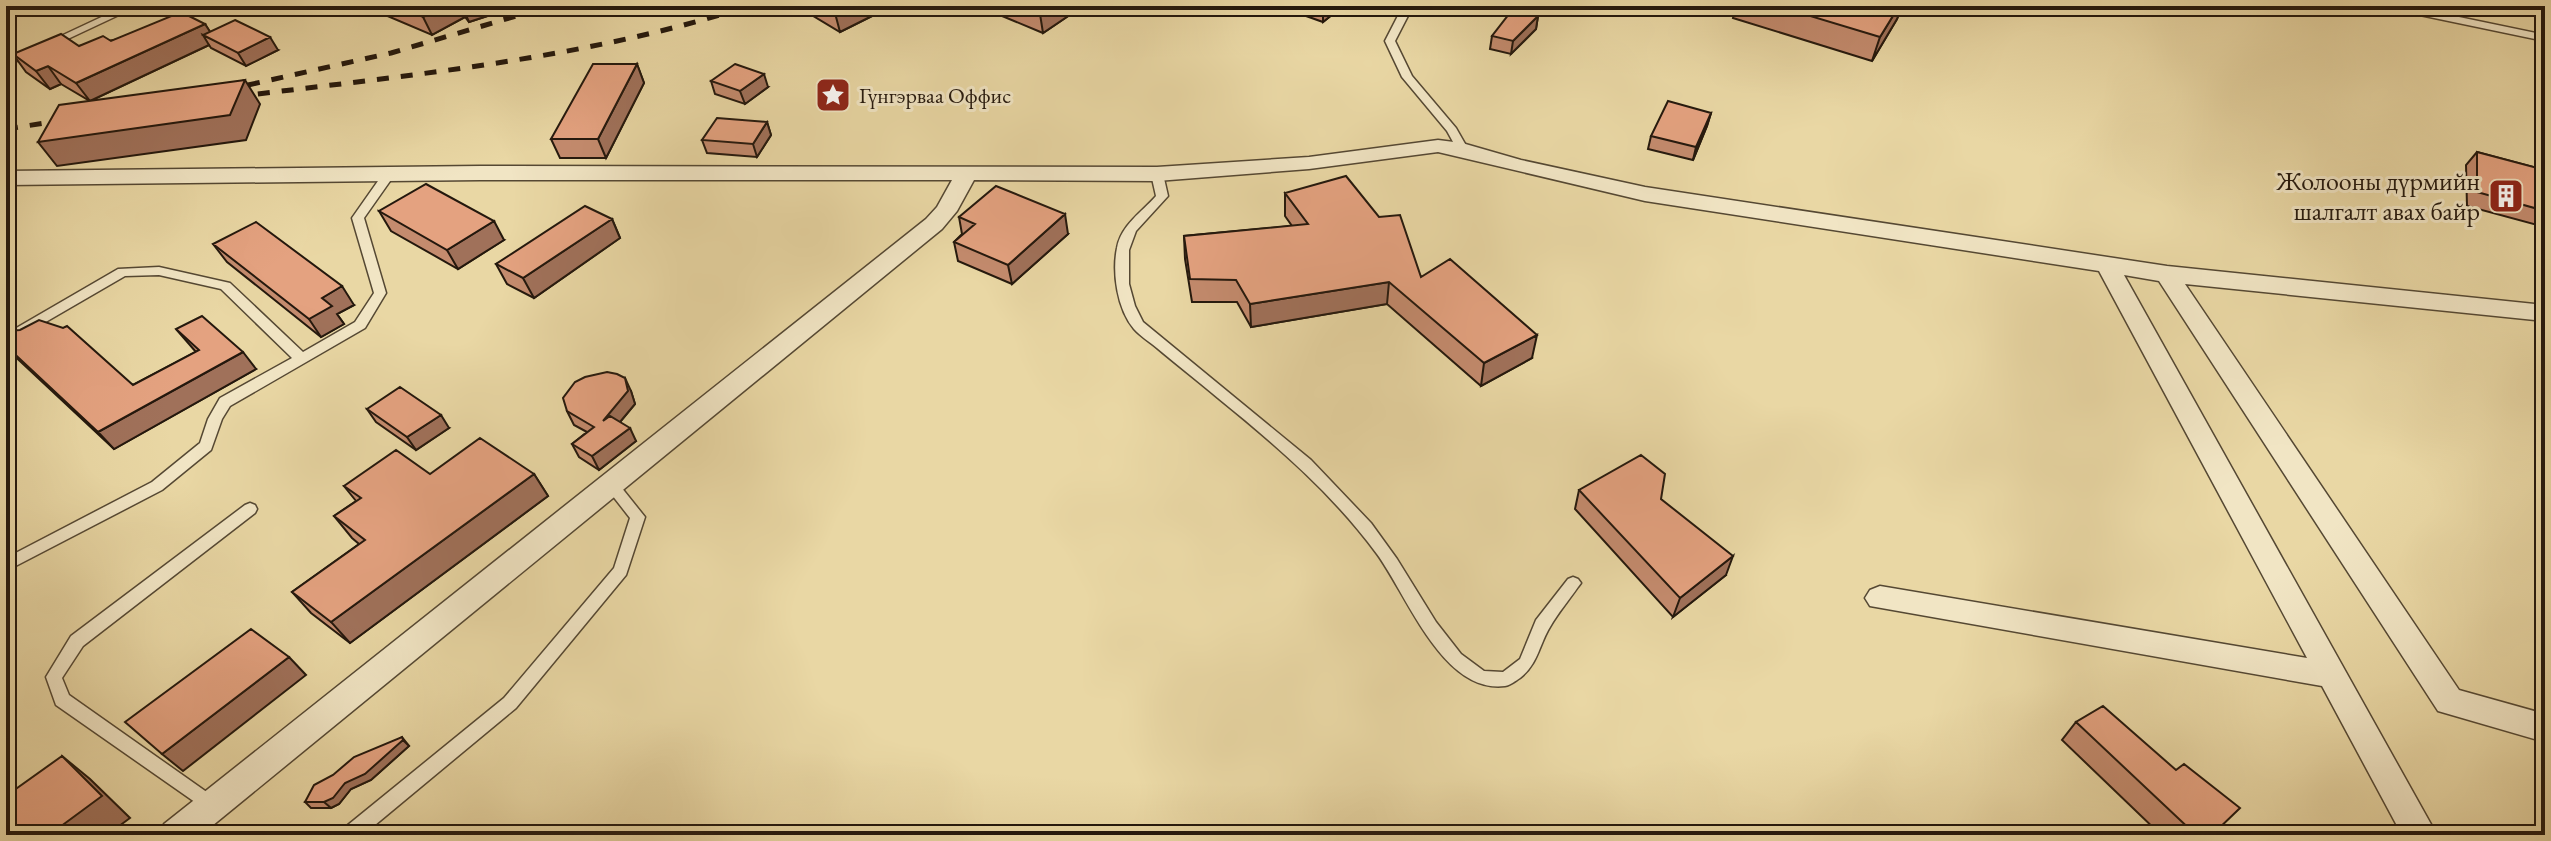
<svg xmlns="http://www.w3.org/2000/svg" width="2551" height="841" font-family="'EB Garamond',serif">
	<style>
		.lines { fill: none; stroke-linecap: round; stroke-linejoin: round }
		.service-casing { stroke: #554833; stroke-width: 3 }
		.minor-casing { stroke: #554833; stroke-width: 3 }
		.service { fill: #f1e5c4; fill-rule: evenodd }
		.minor { fill: #f1e5c4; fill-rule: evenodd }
		.rail { stroke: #24180d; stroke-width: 5; stroke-dasharray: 12 12; stroke-linecap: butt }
		.wall { fill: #c48b6e; stroke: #24180d; stroke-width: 2 }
		.shaded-wall { fill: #a0715a; stroke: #24180d; stroke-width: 2 }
		.building { fill: #e4a280; stroke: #24180d; stroke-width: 2 }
		.labels { text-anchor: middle; stroke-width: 6; stroke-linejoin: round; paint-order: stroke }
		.far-poi-label { font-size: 22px; fill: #24180d; stroke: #f1e5c4; text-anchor: start }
		.poi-label { font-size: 26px; fill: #24180d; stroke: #f1e5c4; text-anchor: end }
	</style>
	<rect width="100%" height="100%" fill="#e9d7a4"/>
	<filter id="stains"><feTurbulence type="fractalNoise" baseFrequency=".0025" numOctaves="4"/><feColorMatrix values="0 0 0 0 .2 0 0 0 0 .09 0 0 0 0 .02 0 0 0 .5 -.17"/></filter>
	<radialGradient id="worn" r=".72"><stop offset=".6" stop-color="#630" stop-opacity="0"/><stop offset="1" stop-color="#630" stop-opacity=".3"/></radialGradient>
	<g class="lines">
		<defs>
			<path id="service" d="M125 6H138L55 45H47L46 43Z
				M1403 6H1413L1395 41 1412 76 1456 128 1468 149 1466 151H1458L1447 131 1402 77 1385 41Z
				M2386 6H2406L2545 35V41L2391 9Z
				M31 49 35 50V54L6 65V58Z
				M389 170 395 174 364 218 386 293 365 328 230 406 222 419 211 450 162 490 6 571V558L152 482 200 443 208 419 220 398 292 358 221 289 159 275 125 276 6 345V334L118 269 159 267 230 283 303 352 355 322 374 293 352 218 385 171Z
				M1157 170 1163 174 1168 196 1136 231 1129 250V284L1135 306 1143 322 1311 460 1371 523 1397 559 1436 622 1461 654 1484 671 1503 672 1520 659 1536 620 1568 579 1573 577 1578 579 1581 583 1578 587C1569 600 1558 613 1550 627 1539 645 1538 664 1520 678 1515 681 1511 685 1505 686 1443 694 1407 595 1377 554 1332 493 1276 445 1218 398 1198 381 1177 365 1157 348 1150 342 1140 336 1134 329 1117 309 1112 272 1117 248 1121 225 1142 212 1156 196L1151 174Z
				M612 480 617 482 645 517 626 575 516 708 363 835H340L343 829 504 698 614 568 630 518 605 486 607 482Z
				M250 503 255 505 257 509 255 513 83 646 62 678 69 695 218 800 221 806 218 812 212 814 56 705 46 677 71 636 245 505Z"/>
			<path id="minor" d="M1438 140 1462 143 1521 160 1645 187 2167 266 2545 305V321L2185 284 2459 690 2545 714V742L2438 711 2159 281 2124 275 2437 835H2402L2322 686 1870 606 1865 598 1870 590 1880 586 2307 658 2099 271 1645 201 1438 152 1309 169 1157 181 974 180 957 211 942 229 201 835H159L164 824 926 219 937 207 952 180H480L6 185V171L480 166 1157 167 1309 157Z"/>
		</defs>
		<use href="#service" class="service-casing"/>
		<use href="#minor" class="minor-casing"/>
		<use href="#service" class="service"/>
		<use href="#minor" class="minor"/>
		<path class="rail" d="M248 85 391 53 550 6
			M234 97C408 75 581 60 749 6
			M6 129 71 119"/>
	</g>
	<path class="wall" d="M364 6H518L469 22 465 17 432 35Z
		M799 6H892L840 32 800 8Z
		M978 6H1080V8L1043 33Z
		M1278 6H1343L1323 22Z
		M1736 6H1902L1897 19 1872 61 1733 18Z
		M1538 16 1536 29 1511 54 1490 49 1492 36Z
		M205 24 210 32 278 50 246 66 211 48 209 45 90 101 61 84 50 89 26 72 13 54 79 46Z
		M637 64 644 83 606 158H560L551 139Z
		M711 81 768 87 745 104 715 94Z
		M1711 113 1707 126 1693 160 1648 149 1651 136Z
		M767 122 771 135 757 157 707 153 702 140Z
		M2477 152 2545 170V227L2467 206 2466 165Z
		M1285 193 1421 277 1532 358 1481 386 1387 304 1251 327 1237 302H1192L1185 259 1184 236 1292 226 1285 216Z
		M379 211 504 240 458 269 391 231Z
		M959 217 1068 234 1012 284 958 261 954 242 962 234Z
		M612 219 620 238 534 298 507 284 496 264Z
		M213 244 354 305 337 314 344 324 321 337 227 262Z
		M176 329 256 369 114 449 6 348V331L133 385 196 352Z
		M631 391 635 404 620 422 636 441 599 470 579 457 572 444 587 432 574 425 567 411Z
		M367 409 449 428 416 450 376 422Z
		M430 474H534L548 496 350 643 311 613 292 592 359 544 352 538 334 516 356 501 344 486Z
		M1579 490 1661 499 1726 575 1673 617 1575 509Z
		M2076 722 2212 835H2161L2062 740Z
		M402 737 409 746 371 780 351 789 339 804 331 808H311L305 802Z"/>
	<path class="shaded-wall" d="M445 6H460L465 17 432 35 423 17Z
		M462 6H518L469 22Z
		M849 6H892L840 32 835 13Z
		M1053 6H1080V8L1043 33 1040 14Z
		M1323 6H1343L1323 22Z
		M1899 6H1902L1897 19 1872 61 1880 37Z
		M1538 16 1536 29 1511 54 1513 41Z
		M205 24 216 41 203 35 209 45 90 101 76 83Z
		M270 37 278 50 246 66 238 53Z
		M637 64 644 83 606 158 598 139Z
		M48 66 61 84 50 89 36 71Z
		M764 74 768 87 745 104 740 91Z
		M245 80 260 104 246 140 57 166 38 142Z
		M1711 113 1707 126 1693 160 1696 147Z
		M767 122 771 135 757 157 753 144Z
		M1065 214 1068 234 1012 284 1008 265Z
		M612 219 620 238 534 298 523 278Z
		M494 221 504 240 458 269 447 250Z
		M1389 282 1387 304 1251 327 1250 304Z
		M342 286 354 305 337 314 344 324 321 337 309 319 322 298Z
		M1537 335 1532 358 1481 386 1484 363Z
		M243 352 256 369 114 449 98 432Z
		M625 378 631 391 635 404 610 434 603 421Z
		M441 415 449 428 416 450 407 437Z
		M630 428 636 441 599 470 592 456Z
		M534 474 548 496 350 643 331 622Z
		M1733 556 1726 575 1673 617 1680 598Z
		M289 657 306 675 183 771 162 754Z
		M403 740 409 746 371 780 351 789 339 804 331 808 324 802 345 783Z
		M62 756 90 779 130 818 107 835H49Z"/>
	<path class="building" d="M396 6H445L423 17Z
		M823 6H849L835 13Z
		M1020 6H1053L1040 14Z
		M1777 6H1899L1880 37Z
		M1513 9 1538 16 1513 41 1492 36Z
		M181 12 205 24 76 83 48 66 36 71 13 54 61 34 79 46 103 36 111 41Z
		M235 20 270 37 238 53 203 35Z
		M593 64H637L598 139H551Z
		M735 64 764 74 740 91 711 81Z
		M245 80 230 115 38 142 59 105Z
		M1668 101 1711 113 1696 147 1651 136Z
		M717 118 767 122 753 144 702 140Z
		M2477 152 2545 170V211L2477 192Z
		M1346 176 1379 217 1400 215 1421 277 1450 259 1537 335 1484 363 1389 282 1250 304 1236 280 1190 279 1184 236 1308 224 1285 193Z
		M426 184 494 221 447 250 379 211Z
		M996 186 1065 214 1008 265 954 242 975 224 959 217Z
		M585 206 612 219 523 278 496 264Z
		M256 222 342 286 322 298 332 306 309 319 213 244Z
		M202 316 243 352 98 432 6 346V331L20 330 39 320 63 328 67 326 133 385 199 350 176 329Z
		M607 372 617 374 625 378 628 391 603 421 610 416 630 428 592 456 572 444 594 427 567 411 563 398 575 382 585 377Z
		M400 387 441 415 407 437 367 409Z
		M480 438 534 474 331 622 292 592 365 540 334 516 361 498 344 486 396 450 430 474Z
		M1641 455 1665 474 1661 499 1733 556 1680 598 1579 490Z
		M251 629 289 657 162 754 125 722Z
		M2103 706 2176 770 2184 764 2240 808 2212 835H2196L2076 722Z
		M402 737 403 740 365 774 345 783 333 798 324 802H305L314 785 333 775 354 757Z
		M62 756 102 796 49 835H6V796Z"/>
	<defs>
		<symbol id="sight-square" viewBox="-11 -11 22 22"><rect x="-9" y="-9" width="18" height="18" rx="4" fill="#8f2418" stroke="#f1e5c4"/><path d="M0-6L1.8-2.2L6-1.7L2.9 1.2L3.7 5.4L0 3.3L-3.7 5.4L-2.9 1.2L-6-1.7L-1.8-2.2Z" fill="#fff"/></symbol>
		<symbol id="building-square" viewBox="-11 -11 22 22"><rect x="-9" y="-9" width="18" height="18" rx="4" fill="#8f2418" stroke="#f1e5c4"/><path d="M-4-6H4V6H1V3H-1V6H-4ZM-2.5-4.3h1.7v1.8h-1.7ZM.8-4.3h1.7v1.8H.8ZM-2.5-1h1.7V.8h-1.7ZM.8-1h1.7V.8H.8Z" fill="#fff"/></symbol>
	</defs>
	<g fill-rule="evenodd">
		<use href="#sight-square" x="813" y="75" width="40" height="40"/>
		<use href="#building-square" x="2486" y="176" width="40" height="40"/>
	</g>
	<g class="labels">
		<g class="far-poi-label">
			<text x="859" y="103">Гүнгэрваа Оффис</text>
		</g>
		<g class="poi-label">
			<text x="2480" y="190">Жолооны дүрмийн<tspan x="2480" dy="30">шалгалт авах байр</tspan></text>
		</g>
	</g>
	<rect width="2551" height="841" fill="none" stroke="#e9d7a4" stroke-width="32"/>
	<rect x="8" y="8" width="2535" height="825" fill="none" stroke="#24180d" stroke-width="4"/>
	<rect x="16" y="16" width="2519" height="809" fill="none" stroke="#24180d" stroke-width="2"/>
	<rect width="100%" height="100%" filter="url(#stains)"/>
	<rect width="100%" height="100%" fill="url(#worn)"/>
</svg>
